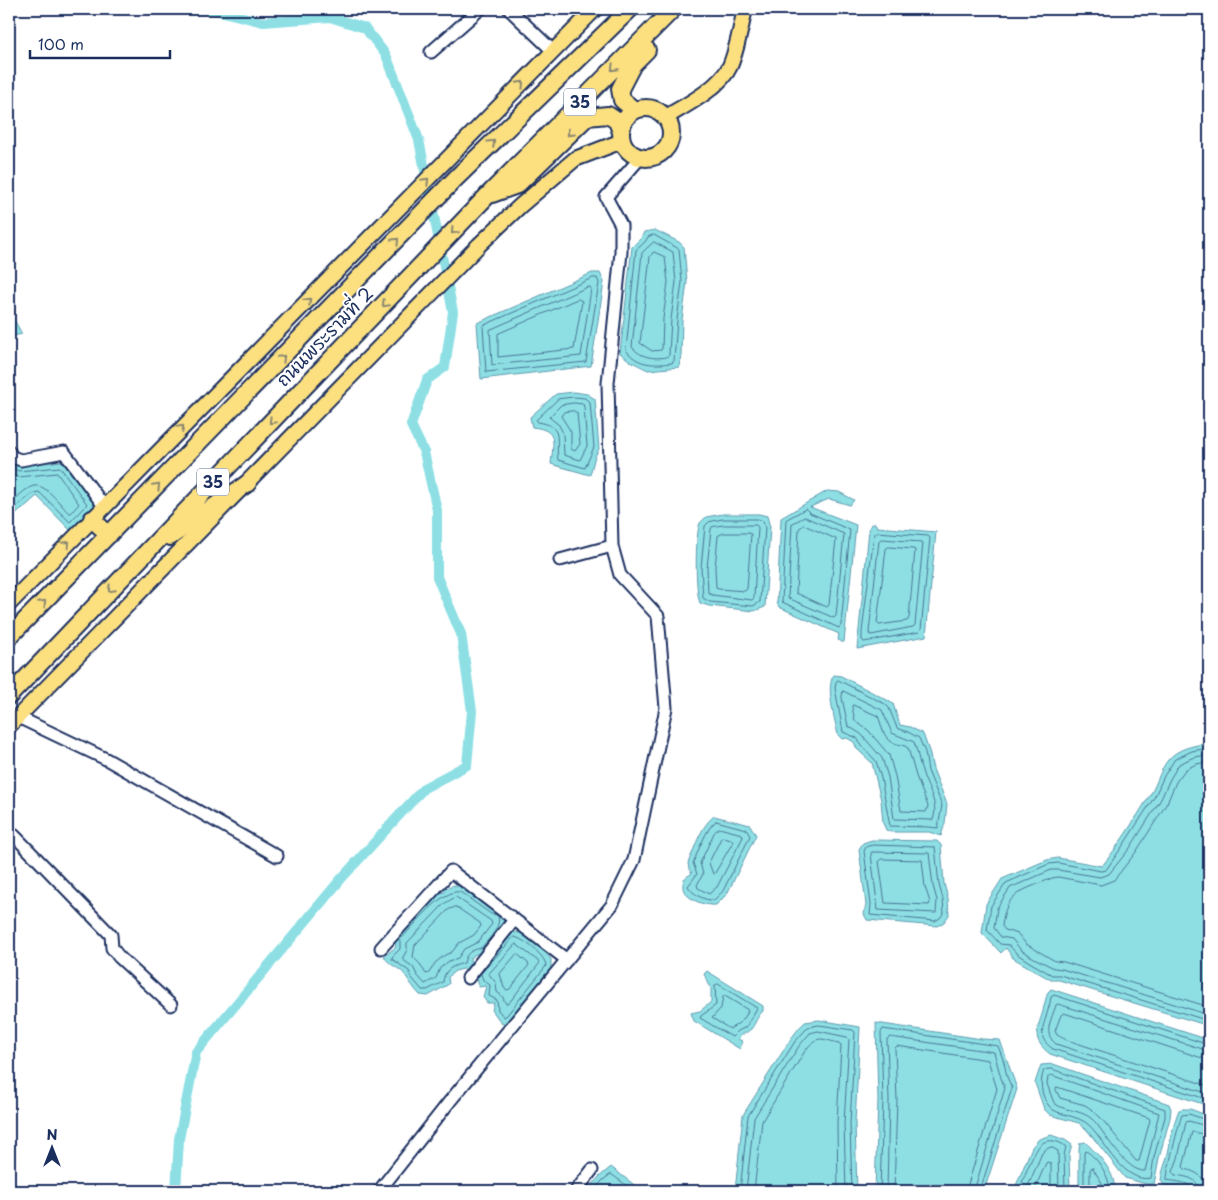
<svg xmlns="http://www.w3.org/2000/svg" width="1218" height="1200" font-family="'Playpen Sans','Playpen Sans Thai',sans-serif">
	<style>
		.water { fill: #8ddfe4; stroke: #5f99ae }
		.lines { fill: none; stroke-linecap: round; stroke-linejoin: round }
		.shore { stroke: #497594; stroke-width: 1 }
		.canal { stroke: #8ddfe4; stroke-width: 10 }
		.minor-casing { stroke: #1b2f5e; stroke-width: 15 }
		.major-casing { stroke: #1b2f5e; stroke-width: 18 }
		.highway-casing { stroke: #1b2f5e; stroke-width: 20 }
		.minor { stroke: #fff; stroke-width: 11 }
		.major { stroke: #fce080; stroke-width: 14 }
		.highway { stroke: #fce080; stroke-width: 16 }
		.oneway { stroke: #8c886f }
		.labels { text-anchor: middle; stroke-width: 4; stroke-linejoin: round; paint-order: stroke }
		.shield { fill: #fff; stroke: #5f6d8e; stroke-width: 1 }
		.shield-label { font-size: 16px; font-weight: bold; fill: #1b2f5e }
		.street-label { font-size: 18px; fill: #1b2f5e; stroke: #fff }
	</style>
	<rect width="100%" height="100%" fill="#fff"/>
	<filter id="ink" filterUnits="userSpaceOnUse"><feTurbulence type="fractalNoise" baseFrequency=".02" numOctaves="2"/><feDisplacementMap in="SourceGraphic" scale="10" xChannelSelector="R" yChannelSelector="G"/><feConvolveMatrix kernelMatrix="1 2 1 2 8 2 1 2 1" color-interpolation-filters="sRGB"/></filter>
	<g filter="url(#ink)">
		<path class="water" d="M655 230 679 242 684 247 687 282 682 320 681 355 679 367 648 370 630 361 620 353 632 247 641 238 644 232Z
			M592 273H600L604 282 591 366 481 379 477 323Z
			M9 312H10L22 334 9 337Z
			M574 392 587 394 595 399 599 449 595 456 590 475 551 464C553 442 559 430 532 427L530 417 556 394Z
			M9 459 18 466 62 461 95 505 70 530 37 496 13 517 9 512Z
			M827 491 839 492 854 500 850 505 829 499 810 507 856 525 844 642H841L838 640 839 634 779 607 777 603 781 518Z
			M723 514H759L767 516 770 527 765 607 754 611 709 606 700 603C695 592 695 534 700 523 702 521 704 519 706 517Z
			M875 523 877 527 936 532 926 636 857 649 869 530 871 524Z
			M834 675 841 676 887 700 893 704 900 725 910 727 923 734 929 751 933 769 947 804 945 823 941 836 929 832H891L886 830 883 823 881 800 872 763 857 749 854 742 847 738 842 739 838 735C835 720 825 686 834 675Z
			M1209 743V1026L1059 980H1051L1013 958 1006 948 1001 953 982 933 986 904 1002 879 1047 860 1058 858 1102 866C1120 844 1135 819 1150 795 1158 783 1161 764 1173 755 1183 747 1197 745 1209 743Z
			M714 816 750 825 756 835 727 894 716 905C706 906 690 901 684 891 682 887 683 883 684 879L692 873 689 869 688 863C695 848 700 827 714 816Z
			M872 840 937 841 941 845 944 884 948 898 949 915 944 922 937 926 867 920 864 914 866 905 859 849 863 843Z
			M453 885 462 887 504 916C507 929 491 943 483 953L476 954 470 958V961H475L472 967 455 971 448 977 449 984 428 996 420 995C414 989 410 982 405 975 400 967 390 967 384 956L396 947 394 940 439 893 445 892 444 887 449 888Z
			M511 932 522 933 546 953 551 959V968L510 1020 502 1024 492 1010 494 1003H487L483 997 486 986 479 987 476 973Z
			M707 971 763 1006V1011C757 1016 756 1023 751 1029 747 1033 741 1034 738 1039L742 1041 740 1049 694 1021 691 1013 700 1011 711 1002V988L704 974Z
			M1051 989 1209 1040V1106L1050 1054C1031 1039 1037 1031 1043 1011 1044 1005 1046 998 1048 992Z
			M819 1020 860 1027 855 1123 857 1191H735L743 1115 790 1040 799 1028 805 1022Z
			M876 1023 982 1039 1000 1040 1017 1089 984 1191H875L878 1100Z
			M1053 1064 1169 1104 1171 1109 1170 1118 1159 1158 1154 1184H1146L1125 1178 1087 1130 1079 1123 1050 1115 1044 1109 1035 1083 1041 1065Z
			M1183 1109H1190L1209 1116V1191L1164 1185 1161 1180C1162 1170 1166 1163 1168 1153 1171 1139 1173 1124 1179 1110Z
			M1051 1135 1065 1140 1072 1145 1069 1155 1070 1191H1015V1188L1032 1147 1039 1139Z
			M1085 1142C1097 1153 1117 1173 1114 1191H1079V1149L1080 1143Z
			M611 1167 642 1191H587L599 1177Z"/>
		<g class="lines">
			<path class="shore" d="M654 235 679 249 682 282 677 320 674 361 672 363C654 365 638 366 626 350L636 250 645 242 648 237Z
				M654 242 673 252 676 282 671 319 669 355 667 357C654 359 641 358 632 347L642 253Z
				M654 252 665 257 668 282 663 319 662 349 661 350 652 351 640 343 650 257Z
				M593 278H597L599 283 586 362 486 372 483 326Z
				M588 287H590L591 289 581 356 492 365 490 330Z
				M578 299 582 301 574 349 498 357V334Z
				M574 397 585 398 590 403 594 447 585 468 558 460C555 441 565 426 538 422L536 420 558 399Z
				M574 403 583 404 584 407 587 446 580 460 564 455 563 433 559 425 549 417 561 405Z
				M574 411 577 413 580 444 575 451 571 449V432L561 416 564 412Z
				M9 465 18 471 60 467 87 504 70 522 39 492 33 493 14 509H9
				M9 473 18 477 57 473 79 504 71 513H69C60 505 44 480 31 487 24 490 18 497 12 502L9 503
				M806 509 810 513 850 530 841 625 839 628 782 602 786 520Z
				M805 517 844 534 836 616 834 618 788 598 792 524Z
				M723 519H758L763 521 765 528 760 602 753 606 710 602 703 598 701 568 705 526 709 522Z
				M724 525H756L758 527 754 598 752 600 712 595 708 593 707 568 711 529 712 527Z
				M804 525 836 539 829 605 827 607 796 593 799 529Z
				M877 532 928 536 930 538 921 630 919 632 864 642 862 640V632L874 534Z
				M724 533H748L751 534 747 589 745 591 718 589 716 587 715 568 718 536Z
				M882 539 921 542 923 543 915 625 913 627 871 635 869 632 879 541Z
				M889 547 913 549 915 550 909 618 907 621 879 625 877 623 886 549Z
				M838 680 885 704 889 708 897 728 908 732 919 738 925 752 928 771 942 805 938 828 929 827 890 826 881 778 876 761 862 746 857 738 843 732 835 688 836 682Z
				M843 691 882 710 892 733 914 742C918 753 919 763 923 774 928 790 939 803 933 820L894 819 888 777 882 758 861 734 848 726 842 698Z
				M853 705 878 716C882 725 882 736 892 742 897 745 903 744 908 748L916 776 928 806 926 812 901 811 895 776 889 755 868 730 855 721 852 707Z
				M1209 748 1192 751 1175 759 1164 776 1155 796 1124 844 1106 870 1101 871 1058 863 1049 864 1006 883 991 906 987 930 1000 944 1009 945 1017 954 1031 963 1052 975H1060L1209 1021
				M1209 755 1194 757 1179 764 1170 779 1161 799 1130 848 1109 874 1100 877 1058 870H1051L1010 888 997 908 994 928 1001 937 1012 939 1021 950 1034 958 1054 968 1062 969 1209 1015
				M1209 762 1196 764 1185 770 1176 782 1167 803 1136 852 1114 880 1101 885 1058 877 1052 878C1024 891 1006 890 1002 926L1005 930 1018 934 1026 944 1038 951 1055 961 1064 962 1209 1007
				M716 821 746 829 750 836 723 891 714 900C705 901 692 894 688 886L697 874 693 863C698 852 706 828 716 821Z
				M719 828 742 834 743 837 717 887 709 894 698 888 697 885 703 874 700 863 714 833Z
				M722 837 731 839 733 842 715 873 713 874 709 863Z
				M873 845 935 847 939 885 943 899 944 913 940 918 935 921 870 915 871 904 864 851 866 847Z
				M872 852 929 853 933 886 937 900 936 913 878 910 871 854Z
				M882 859 922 860 925 887 930 902 929 905 885 903 879 861Z
				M456 897 491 921 492 924 478 942 464 949 458 958 449 961 440 968 436 978 425 984 417 975 413 967 402 959 407 950V943L444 904Z
				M456 907 480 923 481 926 474 935 459 943 452 952 445 955 435 963 429 973 426 974 420 964 413 957 415 945 448 910Z
				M497 915 491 914 460 892C443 888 412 928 400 940V949L392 957V959L409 971 412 978 422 990H427L443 982C444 969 453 966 464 963 466 953 471 950 481 948 488 940 502 927 498 916
				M514 937C523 938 546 956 546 966L507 1015 504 1017 498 1010 497 1000 489 996 490 985 483 980 481 974Z
				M516 944 538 961 539 964 509 1003 506 1004 502 996 497 992 496 983 489 974Z
				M517 954 528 963 529 965 510 989 507 990 504 988 500 974Z
				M718 984 757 1008 746 1027 738 1031 732 1037 700 1018 701 1016 716 1005 715 986Z
				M725 996 748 1010C745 1021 738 1023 730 1029L712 1018 721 1008 723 997Z
				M1209 1045 1054 995 1051 997C1050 1004 1048 1010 1046 1017 1041 1032 1039 1039 1053 1049L1209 1100
				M1209 1051 1058 1004 1056 1005C1052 1019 1042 1033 1056 1044L1209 1094
				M1209 1059 1202 1058 1064 1013 1061 1015 1055 1031 1057 1035 1067 1040 1209 1086
				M1052 1069 1165 1109V1117L1154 1157 1151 1178C1124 1184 1106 1142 1090 1126 1078 1114 1056 1116 1049 1106 1041 1096 1039 1082 1044 1070Z
				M1051 1075 1159 1113 1145 1171C1127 1172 1107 1137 1096 1123 1083 1108 1067 1113 1054 1103L1047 1084 1048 1077Z
				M1057 1087 1149 1118 1150 1120 1139 1161H1136L1101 1118 1091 1109 1085 1105 1060 1098 1056 1090Z
				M593 1191 603 1180 611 1174 634 1191
				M740 1191 748 1116 794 1043 808 1027 819 1025 853 1030 855 1032 850 1123 852 1191
				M746 1191 754 1118 799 1046 810 1033 818 1031 847 1037 849 1039 844 1123 846 1191
				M754 1191 762 1121 805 1051C818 1034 820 1039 839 1043L841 1045 837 1123 838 1191
				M880 1191 883 1100 881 1032 883 1029 998 1046 1004 1062 1007 1077 1012 1088 980 1191
				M887 1191 889 1100 887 1039 890 1037 994 1052 1001 1078 1005 1088 974 1191
				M894 1191 897 1100 895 1048 897 1046 988 1060 997 1089 966 1191
				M1020 1191C1021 1182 1034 1151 1041 1144 1048 1138 1060 1141 1066 1147L1064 1155 1065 1191
				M1026 1191 1042 1153 1046 1149 1051 1147 1058 1151 1059 1191
				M1034 1191 1046 1163 1048 1162 1051 1164V1191
				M1084 1191V1153L1086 1151C1098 1158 1110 1177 1110 1191
				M1090 1191V1170L1092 1167 1102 1183 1103 1191
				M1193 1191C1191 1181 1176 1182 1167 1180 1166 1175 1179 1122 1182 1115L1189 1114 1209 1121
				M1199 1191C1198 1177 1186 1177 1175 1175L1173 1172 1178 1158 1186 1122 1189 1121 1209 1127
				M1207 1191C1206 1177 1197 1172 1185 1169L1183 1167 1192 1132 1209 1135"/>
			<path class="canal" d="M176 1191 179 1139 196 1052 341 879 424 788 467 765 472 711 461 634 437 577V510L424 452 411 425 427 380 445 367 453 312 419 140 386 55 365 28 330 17 263 22 215 10 196 9"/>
			<defs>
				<path id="minor" d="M509 9 553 51
					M431 52 480 9
					M9 451 12 457 21 460 64 452 104 506
					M560 560 612 546
					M18 717 106 759 277 856
					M9 830 111 935 112 948 119 957 171 1005
					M381 948 451 871 567 960
					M468 978 514 920
					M379 1191 450 1101 612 905 634 860 666 708 658 616 620 575 612 546 608 383 621 252V225L606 197 641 157
					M576 1191 592 1170"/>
				<path id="major" d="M666 117C686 105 720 88 730 66 737 50 741 26 745 9
					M9 604 595 9
					M9 726 479 245 520 206 575 159 622 141"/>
				<path id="highway" d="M621 133a25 25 0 1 1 50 0a25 25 0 1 1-50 0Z
					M634 110 622 100 620 89 633 64 647 50
					M492 194 517 185 587 117 608 115 617 121 621 132
					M92 519 109 535
					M170 537 248 483
					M9 637 457 177 630 9
					M9 696 488 195 673 9"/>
			</defs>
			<use href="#minor" class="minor-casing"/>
			<use href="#major" class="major-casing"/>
			<use href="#highway" class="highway-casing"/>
			<use href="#minor" class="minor"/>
			<use href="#major" class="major"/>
			<use href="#highway" class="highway"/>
		</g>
		<defs><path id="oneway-chevron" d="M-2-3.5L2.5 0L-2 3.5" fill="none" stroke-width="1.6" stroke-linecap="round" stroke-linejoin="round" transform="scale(1.25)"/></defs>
		<g class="oneway">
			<use href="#oneway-chevron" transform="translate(614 68) rotate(135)"/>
			<use href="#oneway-chevron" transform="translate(521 84) rotate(-46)"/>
			<use href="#oneway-chevron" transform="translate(570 133) rotate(136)"/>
			<use href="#oneway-chevron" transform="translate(492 143) rotate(-44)"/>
			<use href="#oneway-chevron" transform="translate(426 181) rotate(-45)"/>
			<use href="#oneway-chevron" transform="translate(454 231) rotate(133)"/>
			<use href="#oneway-chevron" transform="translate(396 241) rotate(-46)"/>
			<use href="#oneway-chevron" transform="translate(308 301) rotate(-45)"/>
			<use href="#oneway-chevron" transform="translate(385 304) rotate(134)"/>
			<use href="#oneway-chevron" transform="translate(282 358) rotate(-46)"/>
			<use href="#oneway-chevron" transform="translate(272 421) rotate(134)"/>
			<use href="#oneway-chevron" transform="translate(181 428) rotate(-45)"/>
			<use href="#oneway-chevron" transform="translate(157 486) rotate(-46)"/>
			<use href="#oneway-chevron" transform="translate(67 544) rotate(-46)"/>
			<use href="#oneway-chevron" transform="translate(111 589) rotate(134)"/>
			<use href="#oneway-chevron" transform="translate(43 603) rotate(-46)"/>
		</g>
	</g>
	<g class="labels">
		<g class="shield">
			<rect x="564" y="88.5" width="32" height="27" rx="4"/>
			<rect x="197" y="468.5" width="32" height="27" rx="4"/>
		</g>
		<g class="shield-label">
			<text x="580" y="108">35</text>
			<text x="213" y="488">35</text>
		</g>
		<g class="street-label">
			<text transform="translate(325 337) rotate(-46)" y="6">ถนนพระรามที่ 2</text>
		</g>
	</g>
	<rect width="1218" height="1200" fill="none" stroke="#fff" stroke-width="30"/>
	<rect x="15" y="15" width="1188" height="1170" fill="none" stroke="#1b2f5e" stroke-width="2" filter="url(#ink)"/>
	<g transform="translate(52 1148)" stroke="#ffffff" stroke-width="4" paint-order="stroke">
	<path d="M0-4L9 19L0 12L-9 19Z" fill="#1b2f5e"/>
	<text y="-8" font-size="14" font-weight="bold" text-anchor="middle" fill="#1b2f5e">N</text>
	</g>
	<path d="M30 50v8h140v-8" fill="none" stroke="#1b2f5e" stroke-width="2.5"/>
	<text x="38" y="50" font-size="15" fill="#1b2f5e" stroke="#ffffff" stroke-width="4" paint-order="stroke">100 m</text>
</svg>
